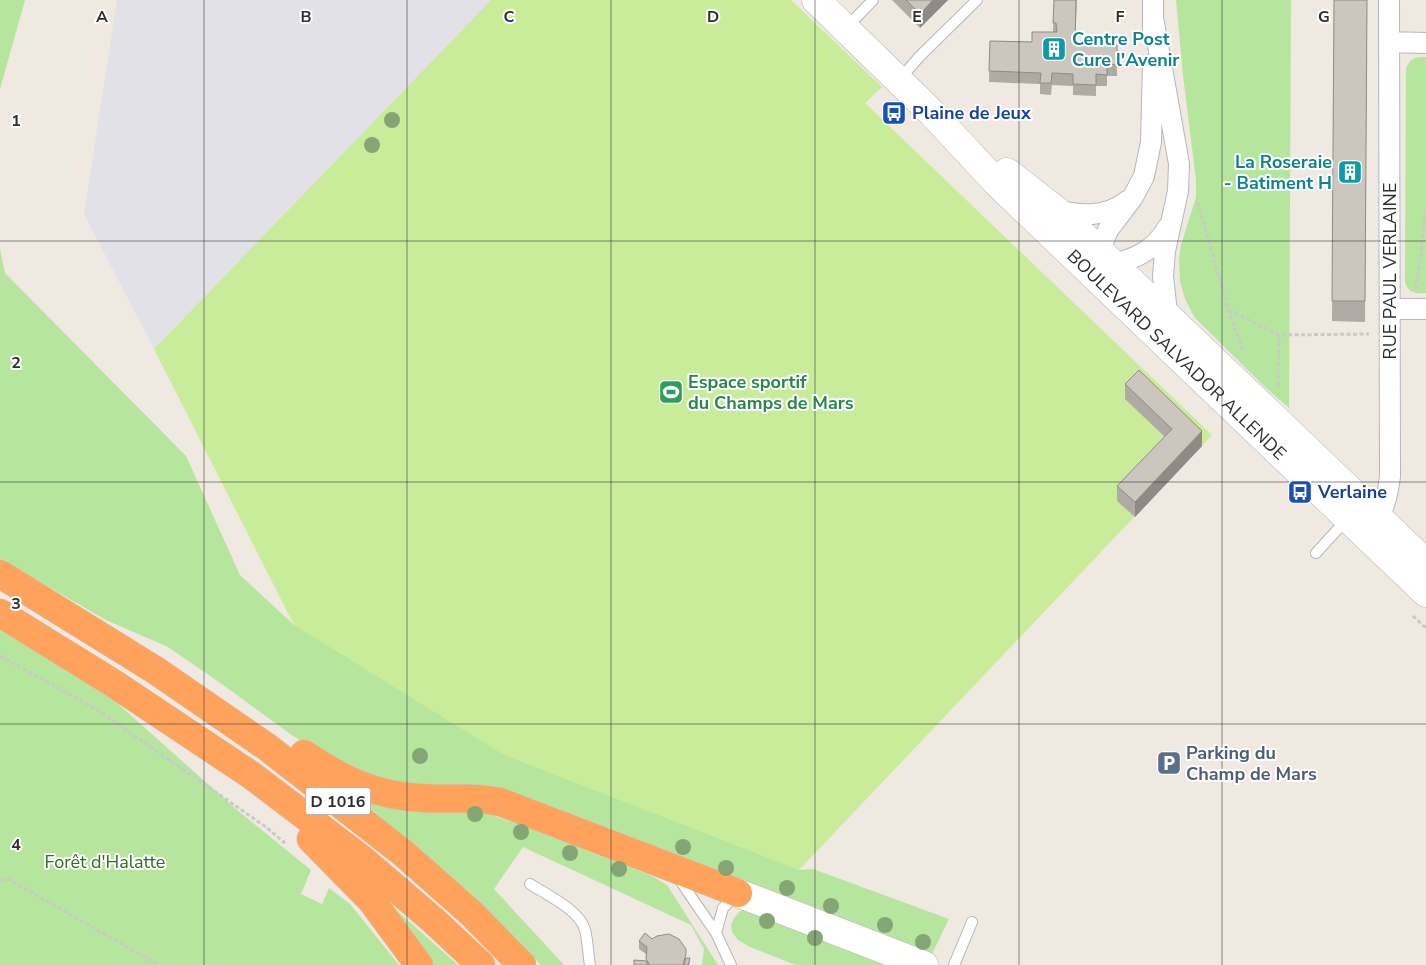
<svg xmlns="http://www.w3.org/2000/svg" width="1426" height="965" font-family="'Nunito Sans',sans-serif">
	<style>
		.industrial { fill: #e3e1e8 }
		.green { fill: #b6e59e }
		.pitch { fill: #c9ec9a }
		.lines { fill: none; stroke-linecap: round; stroke-linejoin: round }
		.lane-casing { stroke: #b4b7c1; stroke-width: 12 }
		.street-casing { stroke: #b4b7c1; stroke-width: 22 }
		.secondary-casing { stroke: #b4b7c1; stroke-width: 29 }
		.highway-casing { stroke: #c9c9c9; stroke-width: 29 }
		.path { stroke: #c9c9c9; stroke-width: 3; stroke-dasharray: 4 2.5; stroke-linecap: butt }
		.lane { stroke: #fff; stroke-width: 10 }
		.street { stroke: #fff; stroke-width: 20 }
		.secondary { stroke: #fff; stroke-width: 28 }
		.highway { stroke: #ffa35c; stroke-width: 28 }
		.tree { fill: #84a574 }
		.wall { fill: #afaba4 }
		.shaded-wall { fill: #8e8b86 }
		.building { fill: #cbc7bf; stroke: #8e8b86 }
		.grid { fill: none; stroke: #2e2e2e; stroke-width: 1; stroke-opacity: 0.55 }
		.labels { text-anchor: middle; stroke-width: 4; stroke-linejoin: round; paint-order: stroke }
		.shield { fill: #fff; stroke: #6d6d6d; stroke-width: 1 }
		.shield-label { font-size: 16px; font-weight: bold; fill: #2e2e2e }
		.culture-label { font-size: 18px; font-weight: bold; fill: #0d838f; stroke: #fff; text-anchor: start }
		.transit-label { font-size: 18px; font-weight: bold; fill: #164399; stroke: #fff; text-anchor: start }
		.street-label { font-size: 18px; fill: #2e2e2e; stroke: #fff }
		.leisure-label { font-size: 18px; font-weight: bold; fill: #27864d; stroke: #fff; text-anchor: start }
		.service-label { font-size: 18px; font-weight: bold; fill: #4e5e75; stroke: #fff; text-anchor: start }
		.park-label { font-size: 18px; fill: #2c6e1b; stroke: #fff }
		.grid-label { font-size: 16px; text-anchor: middle; font-weight: bold; fill: #2e2e2e; stroke: #fff; stroke-width: 4; stroke-linejoin: round; paint-order: stroke }
	</style>
	<rect width="100%" height="100%" fill="#efe9e1"/>
	<path class="industrial" d="M117 0H491L154 349 84 214Z"/>
	<path class="green" d="M0 0H25L0 89Z
		M1176 0H1291L1289 408 1266 388 1195 318 1185 299 1180 281 1179 259 1181 245 1196 197V180L1183 75Z
		M1426 57V293C1416 294 1408 293 1405 282L1406 69C1410 58 1415 57 1426 57Z
		M0 249 5 273 186 456 240 575 294 625 799 870 813 869 949 919 929 960 452 791 359 775 293 736 226 687 168 647 106 620 0 559Z
		M0 625 98 686 237 810 311 870 301 894 322 904 329 888 350 904 399 965H0Z
		M347 792 468 807 526 827 650 875 667 885 718 965H702L704 949 691 925 523 847 494 889 564 965H541C482 902 413 848 347 792Z
		M384 899 458 965H432Z
		M743 908 885 965H796L750 947 738 940 732 932 731 925 734 918Z"/>
	<path class="pitch" d="M491 0H791L882 87 865 103 1212 435 799 870 504 755 294 625 154 349Z"/>
	<g class="lines">
		<defs>
			<path id="lane" d="M846 28 873 0
				M899 80 920 56 977 0
				M1316 553 1348 518
				M677 876 716 933 731 965
				M530 884C547 895 580 910 585 930 588 941 588 954 590 965
				M716 933 723 908 736 895
				M954 965 972 922"/>
			<path id="street" d="M1153 0V35
				M1154 23 1179 164 1178 191 1165 251 1163 276 1167 313
				M1389 42 1426 43
				M1056 210C1080 216 1106 218 1127 201
				M1095 261 1108 230 1133 197 1144 176 1151 142 1153 64
				M1103 265C1131 262 1154 252 1168 227
				M1390 309H1426
				M1372 529C1383 513 1388 496 1390 476L1389 0"/>
			<g id="secondary">
				<path id="s1" d="M816 0 931 112 997 183 1426 593"/>
				<path d="M1007 172 1056 210 1113 264 1426 563"/>
				<path d="M738 893 924 965"/>
			</g>
			<path id="highway" d="M0 574 155 670 267 747 403 853 472 914 522 965
				M0 613 113 683 251 775 363 860 434 921 481 965
				M304 754C343 780 375 796 423 798 449 800 474 796 500 802L738 893
				M311 839 371 900 419 965"/>
		</defs>
		<use href="#lane" class="lane-casing"/>
		<use href="#street" class="street-casing"/>
		<use href="#secondary" class="secondary-casing"/>
		<use href="#highway" class="highway-casing"/>
		<path class="path" d="M1198 203 1228 309 1243 350
			M1416 289 1426 211
			M1229 310 1279 335 1369 334
			M1278 386 1279 335
			M1413 616 1426 628
			M0 656 96 709 266 827 285 843
			M0 880 8 879 159 965"/>
		<use href="#lane" class="lane"/>
		<use href="#street" class="street"/>
		<use href="#secondary" class="secondary"/>
		<use href="#highway" class="highway"/>
	</g>
	<g class="tree">
		<circle cx="392" cy="120" r="8"/>
		<circle cx="372" cy="145" r="8"/>
		<circle cx="420" cy="756" r="8"/>
		<circle cx="475" cy="814" r="8"/>
		<circle cx="521" cy="832" r="8"/>
		<circle cx="683" cy="847" r="8"/>
		<circle cx="570" cy="853" r="8"/>
		<circle cx="726" cy="868" r="8"/>
		<circle cx="619" cy="869" r="8"/>
		<circle cx="787" cy="888" r="8"/>
		<circle cx="831" cy="906" r="8"/>
		<circle cx="767" cy="921" r="8"/>
		<circle cx="885" cy="925" r="8"/>
		<circle cx="815" cy="938" r="8"/>
		<circle cx="923" cy="942" r="8"/>
	</g>
	<path class="wall" d="M892 0H948L920 28Z
		M1054 0H1077L1075 43 1117 56V76H1107V86H1096V96L1073 95V86L1052 85 1051 95 1040 94V84L989 82 990 41 1032 42 1053 32Z
		M1334 0H1367L1365 322 1332 321Z
		M1125 384 1202 446 1135 517 1117 501V486L1165 437 1125 399Z
		M652 939 686 958 690 962 689 965H634L646 962V954L639 949V941Z"/>
	<path class="shaded-wall" d="M933 0H948L920 28V14Z
		M1202 431V446L1135 517V502Z"/>
	<path class="building" d="M906 0H933L920 14Z
		M1054 0H1076L1075 43 1117 45V65L1107 64V75L1096 74V85L1073 84V74L1052 73 1051 83H1040L1041 73 989 71 990 41 1032 42V32H1057L1056 23H1053Z
		M1334 0H1367L1365 301H1332Z
		M1139 370 1202 431 1135 502 1117 486 1172 429 1125 384Z
		M645 933 652 939 657 936 669 934 679 939 686 949V954L683 965H650L646 959 647 947 639 941Z
		M686 958H690L688 965H684Z
		M634 960 646 961 648 965H634Z"/>
	<path class="grid" d="M204 0V965M407 0V965M611 0V965M815 0V965M1019 0V965M1222 0V965M0 241H1426M0 482H1426M0 724H1426"/>
	<defs>
		<symbol id="building-square" viewBox="-11 -11 22 22"><rect x="-9" y="-9" width="18" height="18" rx="4" fill="#0f9aa8" stroke="#fff"/><path d="M-4-6H4V6H1V3H-1V6H-4ZM-2.5-4.3h1.7v1.8h-1.7ZM.8-4.3h1.7v1.8H.8ZM-2.5-1h1.7V.8h-1.7ZM.8-1h1.7V.8H.8Z" fill="#fff"/></symbol>
		<symbol id="bus-square" viewBox="-11 -11 22 22"><rect x="-9" y="-9" width="18" height="18" rx="4" fill="#1a4fb4" stroke="#fff"/><path d="M-5-6H5V4H4V6H2V4H-2V6H-4V4H-5ZM-3.5-4V0h7V-4ZM-3.5 1.2v1.5H-2V1.2ZM2 1.2v1.5H3.5V1.2Z" fill="#fff"/></symbol>
		<symbol id="stadium-square" viewBox="-11 -11 22 22"><rect x="-9" y="-9" width="18" height="18" rx="4" fill="#2e9e5b" stroke="#fff"/><path d="M0-5a6.5 5 0 1 0 0 10a6.5 5 0 1 0 0-10ZM-3.5-1.8h7v3.6h-7Z" fill="#fff"/></symbol>
		<symbol id="parking-square" viewBox="-11 -11 22 22"><rect x="-9" y="-9" width="18" height="18" rx="4" fill="#5c6f8a" stroke="#fff"/><path d="M-3.5-5.5H1a3.5 3.5 0 0 1 0 7H-1V5.5H-3.5ZM-1-3.4V-.6H.8a1.4 1.4 0 0 0 0-2.8Z" fill="#fff"/></symbol>
	</defs>
	<g fill-rule="evenodd">
		<use href="#building-square" x="1040" y="35" width="28" height="28"/>
		<use href="#bus-square" x="880" y="99" width="28" height="28"/>
		<use href="#building-square" x="1336" y="158" width="28" height="28"/>
		<use href="#stadium-square" x="657" y="378" width="28" height="28"/>
		<use href="#bus-square" x="1286" y="478" width="28" height="28"/>
		<use href="#parking-square" x="1155" y="749" width="28" height="28"/>
	</g>
	<g class="labels">
		<rect class="shield" x="305.5" y="787.5" width="65" height="27" rx="4"/>
		<g class="shield-label">
			<text x="338" y="807">D 1016</text>
		</g>
		<g class="culture-label">
			<text x="1072" y="45">Centre Post<tspan x="1072" dy="21">Cure l'Avenir</tspan></text>
			<text x="1332" y="168" text-anchor="end">La Roseraie<tspan x="1332" dy="21">- Batiment H</tspan></text>
		</g>
		<g class="transit-label">
			<text x="912" y="119">Plaine de Jeux</text>
			<text x="1318" y="498">Verlaine</text>
		</g>
		<g class="street-label">
			<text transform="translate(1390 271) rotate(-90)" y="6">RUE PAUL VERLAINE</text>
			<text dy="6" stroke="none"><textPath href="#s1" startOffset="506">BOULEVARD SALVADOR ALLENDE</textPath></text>
		</g>
		<g class="leisure-label">
			<text x="688" y="388">Espace sportif<tspan x="688" dy="21">du Champs de Mars</tspan></text>
		</g>
		<g class="service-label">
			<text x="1186" y="759">Parking du<tspan x="1186" dy="21">Champ de Mars</tspan></text>
		</g>
		<g class="park-label">
			<text x="105" y="868">Forêt d'Halatte</text>
		</g>
	</g>
	<g class="grid-label">
		<text x="102" y="22">A</text>
		<text x="306" y="22">B</text>
		<text x="509" y="22">C</text>
		<text x="713" y="22">D</text>
		<text x="917" y="22">E</text>
		<text x="1120" y="22">F</text>
		<text x="1324" y="22">G</text>
		<text x="16" y="126">1</text>
		<text x="16" y="368">2</text>
		<text x="16" y="609">3</text>
		<text x="16" y="850">4</text>
	</g>
</svg>
